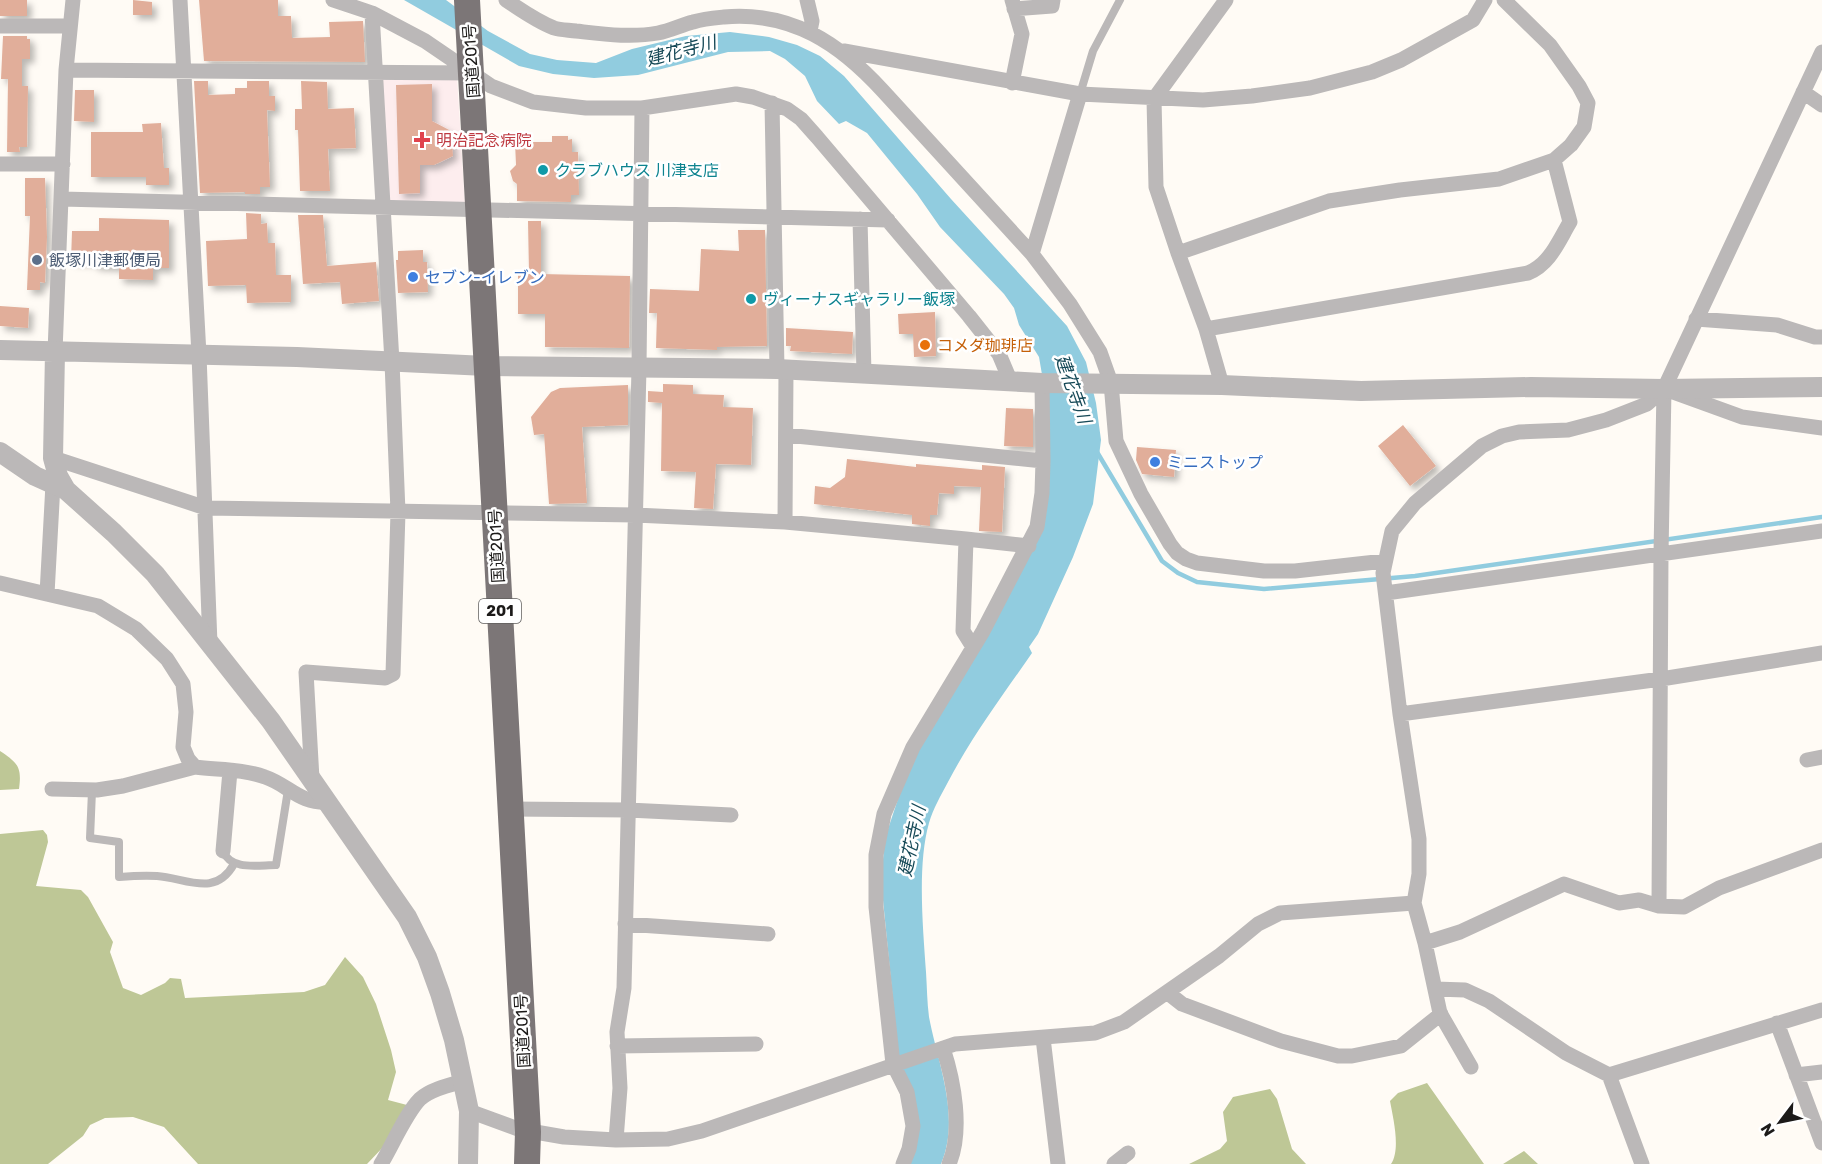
<svg xmlns="http://www.w3.org/2000/svg" width="1822" height="1164" font-family="Rubik,'Noto Sans JP',sans-serif">
	<style>
		.medical { fill: #fdedee }
		.forest { fill: #bec796 }
		.water { fill: #91ccdf }
		.lines { fill: none; stroke-linecap: round; stroke-linejoin: round }
		.stream { stroke: #91ccdf; stroke-width: 4.5 }
		.building { fill: #e1ae9a; filter: url(#shadow) }
		.service { stroke: #bbb8b8; stroke-width: 8 }
		.minor { stroke: #bbb8b8; stroke-width: 15 }
		.tertiary { stroke: #bbb8b8; stroke-width: 20 }
		.trunk { stroke: #7c7677; stroke-width: 26 }
		.health-dot { fill: #e0444e; stroke: #fff; stroke-width: 2 }
		.culture-dot { fill: #0f9aa8; stroke: #fff; stroke-width: 2 }
		.service-dot { fill: #5c6f8a; stroke: #fff; stroke-width: 2 }
		.shop-dot { fill: #3f7fe0; stroke: #fff; stroke-width: 2 }
		.food-dot { fill: #e8710a; stroke: #fff; stroke-width: 2 }
		.labels { text-anchor: middle; stroke-width: 5; stroke-linejoin: round; paint-order: stroke }
		.shield { fill: #fff; stroke: #605f5e; stroke-width: 1.5 }
		.shield-label { font-size: 15px; font-weight: bold; fill: #1c1a19 }
		.street-label { font-size: 16px; fill: #1c1a19; stroke: #fff }
		.health-label { font-size: 16px; fill: #be3a42; stroke: #fff; text-anchor: start }
		.culture-label { font-size: 16px; fill: #0d838f; stroke: #fff; text-anchor: start }
		.service-label { font-size: 16px; fill: #4e5e75; stroke: #fff; text-anchor: start }
		.shop-label { font-size: 16px; fill: #366cbe; stroke: #fff; text-anchor: start }
		.food-label { font-size: 16px; fill: #c56008; stroke: #fff; text-anchor: start }
		.water-label { font-size: 18px; font-style: italic; fill: #164957; stroke: #fff }
	</style>
	<defs>
		<filter id="shadow"><feDropShadow dx="4.5" dy="4.5" stdDeviation="3" flood-color="#0004"/></filter>
	</defs>
	<rect width="100%" height="100%" fill="#fffbf5"/>
	<path class="medical" d="M380 75 457 77 465 205 386 203Z"/>
	<path class="forest" d="M0 751C18 763 22 767 19 789L0 790Z
		M43 830 47 835 48 842 36 886 81 890 88 897 113 942 110 952 123 988 141 995 165 983 170 978 181 979 185 998 304 992 325 985 345 957 363 977 376 1004 391 1050 396 1072 388 1100 407 1105 386 1144 367 1164H198L164 1127 133 1117 105 1118 90 1125 83 1136 48 1164H0V834Z
		M1427 1083 1484 1164H1391C1401 1149 1393 1118 1390 1101L1398 1093Z
		M1270 1089 1277 1099 1292 1149 1306 1164H1189L1220 1149 1227 1141 1223 1112 1233 1097Z
		M1524 1151 1538 1164H1503Z"/>
	<path class="water" d="M404 0H446L488 31 530 54 557 60 596 63 632 49 686 36 730 32 769 37 797 45 820 56 844 76 951 199 1067 326 1086 362 1096 403 1101 440 1093 504 1073 557 1038 634 1029 647 1032 653C1003 695 972 736 948 782 941 795 933 809 929 823 917 865 923 928 926 972 927 987 927 1002 929 1017 938 1064 961 1117 941 1164H904L912 1146 898 1051 881 880 885 838 900 793 919 748 1032 547 1046 398 1039 357 1019 325 1014 308 1004 294 940 227 917 194 867 133 846 121 839 124 817 101 805 76 785 59 770 51 728 52 638 75 594 78 553 74 519 66Z"/>
	<g class="lines">
		<path class="stream" d="M1097 452 1162 561 1178 573 1197 582 1264 589 1415 576 1822 517"/>
	</g>
	<path class="building" d="M0 0H27V16H0Z
		M133 0 152 2V15H133Z
		M199 0H278V16H291L292 38 330 37 329 22 363 21 365 62 204 61Z
		M3 36H27V39H30V59H22V86H28L27 147H19L20 152H7L8 79H1Z
		M194 81H208V95L235 94V88H247V81H269V96H275V111L267 110 270 187H260V194H245V192L200 193Z
		M301 81 327 82 328 109 354 108 356 148 328 149 330 191H300L298 130H295V109H302Z
		M432 84V121L451 131 453 156 434 165H420V193L399 194 396 85Z
		M75 90H94V122L74 121Z
		M161 123 164 168H169V185H146V177H91V132H143L142 124Z
		M552 136H568V140L572 139V152H578L579 195H571V202L517 201V184L513 181 510 171 516 165 515 142H552Z
		M25 178H45L47 237 45 283 40 282V290H27L30 216H25Z
		M246 213 261 214V224L267 223 268 243H275L276 275H291V302L247 303 246 285 208 286 206 241 247 239Z
		M298 215H323L327 266 376 262 379 301 342 304 340 282 303 284Z
		M99 218 169 220V268H153V280L119 279V267L94 266V262L71 261 72 231H99Z
		M528 221H541V274L630 276 629 348 545 347V314H518V274L529 273Z
		M738 230H765L767 346 717 347V350L656 348 657 313H649L650 289 699 291 701 249 739 251Z
		M423 250V262H427L428 292 398 293 396 260H398V251Z
		M0 306 29 308 28 328 0 326Z
		M935 312 936 356 914 357 913 334H899L898 314Z
		M786 328 853 332 852 354 790 351 791 346H786Z
		M663 384 693 385V394L724 395 723 407 753 408 751 465 716 464 713 509 694 508 696 472 661 471 662 403 648 402V391L663 392Z
		M628 385V425L582 427 587 503 549 504 544 434 534 435 531 417 551 392 560 388Z
		M1006 408 1033 409V447L1004 446Z
		M1403 425 1436 466 1410 486 1378 446Z
		M1137 447 1176 450 1174 477 1142 474 1136 460Z
		M847 459 916 467V464L982 470V465L1005 467 1002 532 979 531 981 487 954 486V494L939 493 937 515H930V526L912 524V515L814 504 815 486 830 488 845 477Z"/>
	<g class="lines">
		<path class="service" d="M1080 94 1093 51 1120 0
			M92 791 90 838 119 842V877C131 876 144 875 157 876 186 878 215 898 234 864
			M223 851C231 871 258 865 276 865L288 790"/>
		<path class="minor" d="M180 0 199 355 210 644
			M333 0 372 13 425 41 491 86 533 102 586 108H642L736 94 753 97 787 109 801 119 817 137 969 316 999 354 1010 380
			M506 0C521 10 536 21 554 28 560 30 569 30 576 31 603 34 631 38 658 33 670 31 681 25 693 22 703 19 714 18 724 17 792 11 840 44 883 91L1032 254 1070 304 1100 352 1111 383 1116 441 1141 494 1170 544 1177 553 1186 559 1197 563 1264 571H1295L1385 561
			M807 0 812 21 810 31
			M1012 0 1022 34 1012 83
			M1014 9 1052 6 1053 0
			M0 26H70
			M844 51 1080 94 1203 100 1252 96 1310 88 1372 72 1401 60 1473 20 1485 0
			M66 70 472 73
			M1803 92 1822 105
			M772 103 777 369
			M0 164H63
			M62 199 888 220
			M860 219 864 373
			M1178 253 1329 201 1400 190 1499 179 1554 160 1571 145 1584 127 1588 103 1579 86 1550 45 1504 0
			M1032 254 1080 94
			M1696 319 1777 325 1815 337H1822
			M1206 329 1528 273C1550 264 1558 242 1570 222L1554 160
			M55 352 66 70 73 0
			M1222 385 1206 329 1178 253 1156 187 1154 99 1226 0
			M1673 392 1742 417 1822 428
			M786 435 1043 461
			M53 458 206 508 635 515 785 522 966 539 963 631 973 647
			M785 522 786 370
			M966 539 1029 546
			M0 583 98 606 136 629 167 659 183 684 186 712 183 747 188 759 195 767C218 770 243 769 265 777 289 785 299 804 329 802
			M1386 593 1822 531
			M47 594 53 484
			M1400 714 1661 679 1822 653
			M1807 760 1822 757
			M312 779 306 672 385 678 393 674 398 512 392 362 372 13
			M52 789 97 790 123 786 195 767
			M509 809 628 810 731 815
			M223 851 230 771
			M1659 906 1661 554 1664 389 1822 52
			M625 924 768 934
			M1425 943 1460 932 1564 884 1619 903 1639 900 1659 906 1684 907 1719 888 1822 850
			M1435 989 1465 990 1489 1001 1566 1053 1609 1075 1642 1164
			M1168 993 1182 1004 1281 1041 1338 1056H1352L1401 1046 1441 1014
			M1777 1023 1822 1143
			M1043 1038 1058 1164
			M617 1046 756 1044
			M943 1048C954 1081 963 1131 949 1164
			M1471 1067 1440 1013 1425 943 1414 903 1419 874V839L1400 714 1383 573 1392 531 1415 503 1482 446 1502 436 1519 432 1568 430 1606 420 1647 404 1664 389
			M1609 1075 1822 1010
			M1796 1075 1822 1072
			M469 1111 518 1129 564 1137 616 1140 668 1139 702 1131 955 1044 1095 1033 1124 1022 1219 956 1258 924 1280 913 1414 903
			M616 1140 620 1088 617 1032 624 988 639 368 642 108
			M381 1164C392 1146 406 1113 420 1099 431 1089 450 1085 464 1081
			M903 1164 909 1149 913 1126 907 1092 893 1064 876 907V855L884 814 913 747 983 631 1037 527 1042 493 1043 461 1042 383
			M1114 1164 1128 1153"/>
		<path class="tertiary" d="M0 350 297 357 486 366 777 369 1042 383 1222 385 1361 391 1531 387 1664 389 1822 387
			M55 352 53 458 58 476 66 490
			M0 452 35 476 66 490 114 533 155 574 271 721 407 917 427 957 440 993 454 1040 469 1111 468 1164"/>
		<path class="trunk" d="M467 0 528 1132 527 1164"/>
	</g>
	<path class="health-dot" d="M419 131h6v6h6v6h-6v6h-6v-6h-6v-6h6z"/>
	<g class="culture-dot">
		<circle cx="543" cy="170" r="6"/>
		<circle cx="751" cy="299" r="6"/>
	</g>
	<circle class="service-dot" cx="37" cy="260" r="6"/>
	<g class="shop-dot">
		<circle cx="413" cy="277" r="6"/>
		<circle cx="1155" cy="462" r="6"/>
	</g>
	<circle class="food-dot" cx="925" cy="345" r="6"/>
	<g class="labels">
		<rect class="shield" x="479" y="599" width="42" height="24" rx="4.5"/>
		<g class="shield-label">
			<text x="500" y="616">201</text>
		</g>
		<g class="street-label">
			<text transform="translate(471 61) rotate(-94)" y="6">国道201号</text>
			<text transform="translate(496 546) rotate(-93)" y="6">国道201号</text>
			<text transform="translate(522 1031) rotate(-93)" y="6">国道201号</text>
		</g>
		<g class="health-label">
			<text x="436" y="146">明治記念病院</text>
		</g>
		<g class="culture-label">
			<text x="555" y="176">クラブハウス 川津支店</text>
			<text x="763" y="305">ヴィーナスギャラリー飯塚</text>
		</g>
		<g class="service-label">
			<text x="49" y="266">飯塚川津郵便局</text>
		</g>
		<g class="shop-label">
			<text x="425" y="283">セブン-イレブン</text>
			<text x="1167" y="468">ミニストップ</text>
		</g>
		<g class="food-label">
			<text x="937" y="351">コメダ珈琲店</text>
		</g>
		<g class="water-label">
			<text transform="translate(681 51) rotate(-15)" y="6">建花寺川</text>
			<text transform="translate(1073 389) rotate(70)" y="6">建花寺川</text>
			<text transform="translate(912 841) rotate(-78)" y="6">建花寺川</text>
		</g>
	</g>
	<g transform="translate(1780 1122) rotate(238)" stroke="#ffffff" stroke-width="4.5" paint-order="stroke">
	<path d="M0-4.5L10 22L0 15L-10 22Z" fill="#1c1a19"/>
	<text y="-9" font-size="16" font-weight="bold" text-anchor="middle" fill="#1c1a19">N</text>
	</g>
</svg>
